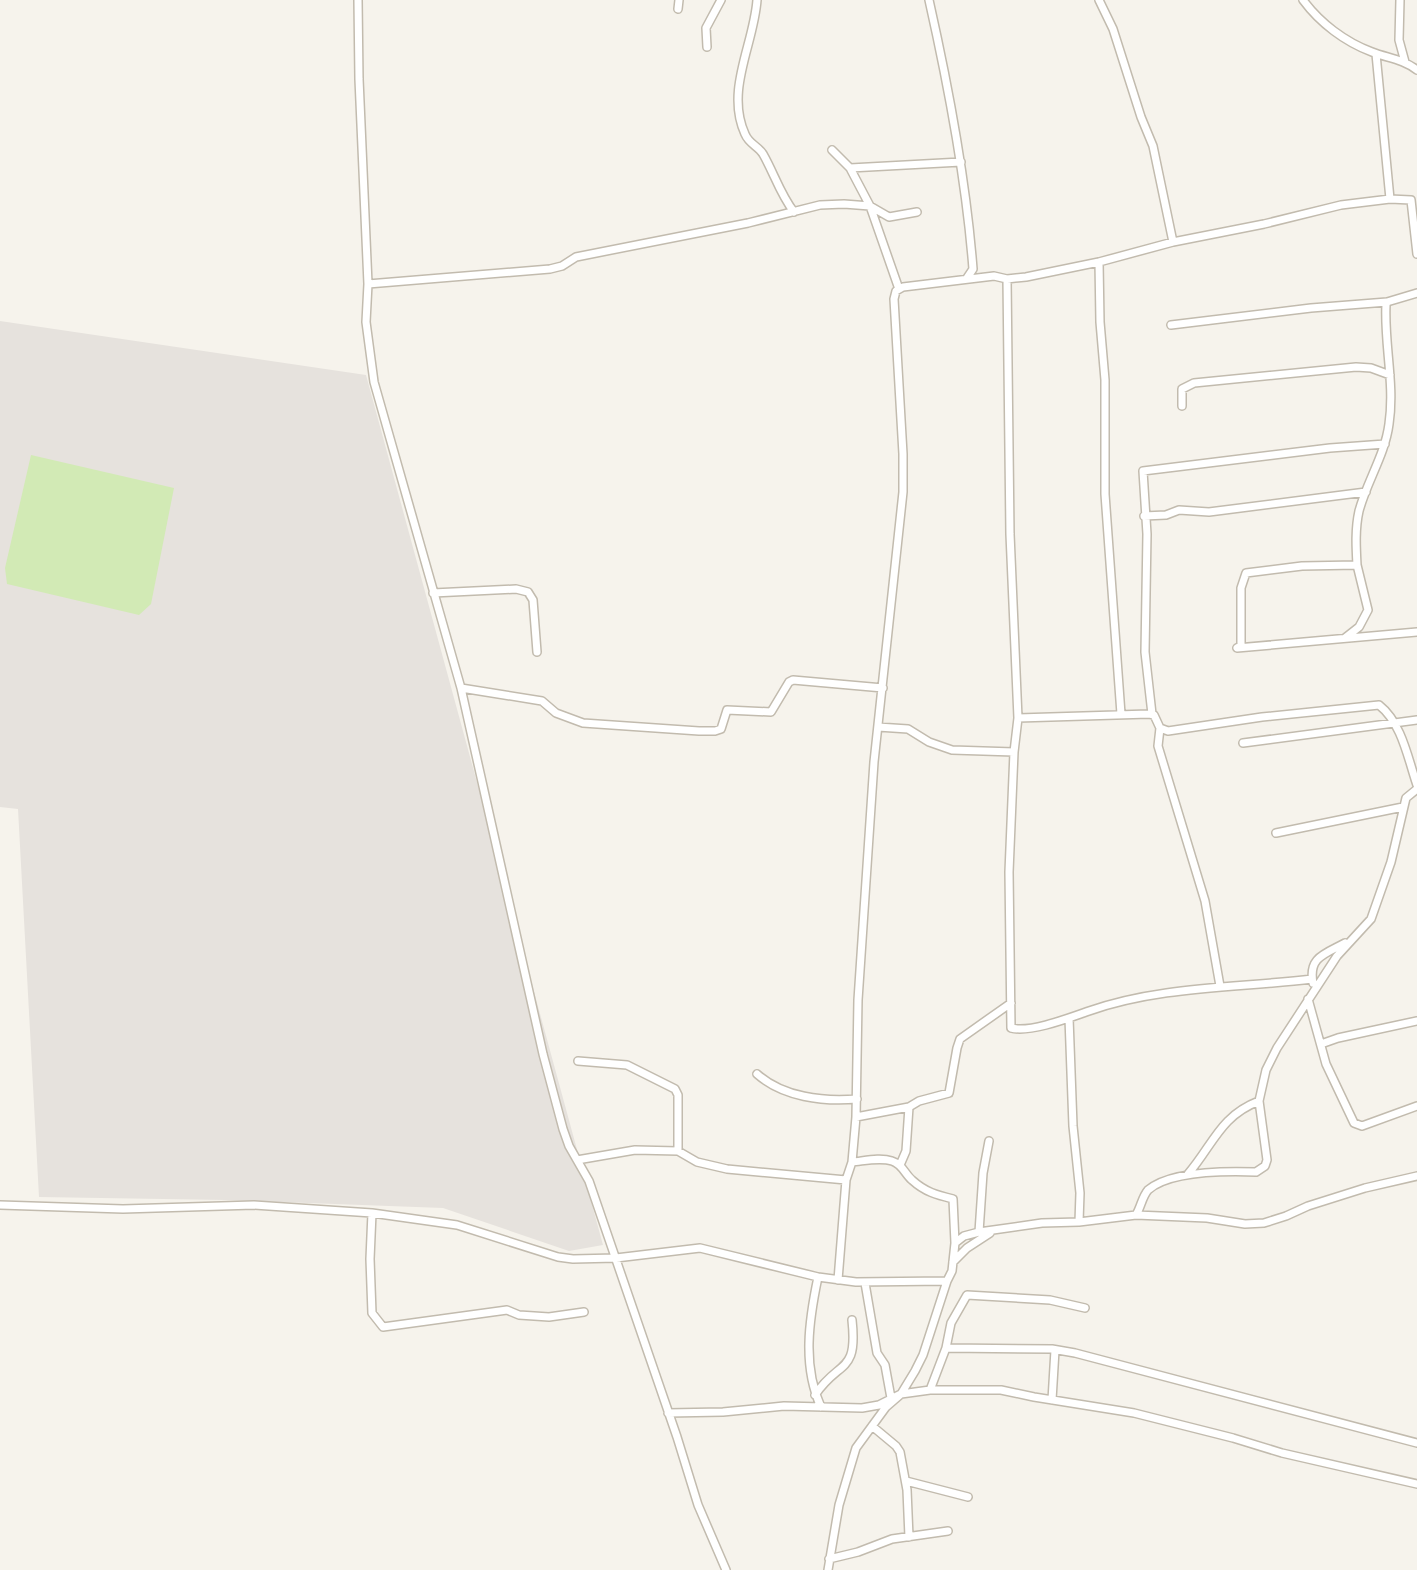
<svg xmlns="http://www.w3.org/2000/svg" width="1417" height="1570" font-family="Signika,sans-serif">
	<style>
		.industrial { fill: #e6e2dd }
		.green { fill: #d2eab5 }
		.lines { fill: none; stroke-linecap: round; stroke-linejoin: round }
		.minor-casing { stroke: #c2bbae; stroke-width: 10 }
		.minor { stroke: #fff; stroke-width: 7 }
	</style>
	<rect width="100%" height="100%" fill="#f6f3ec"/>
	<path class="industrial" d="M0 321 366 375 603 1245 569 1251 443 1208 225 1200 39 1197 18 809 0 807Z"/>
	<path class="green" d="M31 455 174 488 151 604 139 615 7 584 5 568Z"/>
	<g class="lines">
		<defs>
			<path id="minor" d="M358 0 359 79 368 284 366 322 374 382 461 688 543 1054 563 1129 569 1146 589 1181 677 1437 698 1505 726 1570
				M757 0C754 44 725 90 745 134 749 144 758 146 763 154 774 173 780 194 794 212
				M929 0C949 89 966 178 973 269L967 278
				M1099 0 1113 29 1141 117 1153 146 1173 242
				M1303 0C1320 23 1345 42 1372 52 1387 58 1403 59 1417 70
				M1400 0 1399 40 1405 62
				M678 9 679 0
				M707 47 706 28 721 0
				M1376 54 1390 199
				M832 150 850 168 961 162
				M850 168 870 206 899 289
				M1099 262 1100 322 1105 380V494L1121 714
				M1007 279 1010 534 1018 718 1014 752 1009 872 1011 1028C1030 1033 1069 1018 1089 1011 1160 986 1238 988 1312 979
				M368 284 550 269 562 266 576 257 748 223 820 205 844 204 870 206 889 217 917 212
				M1417 293 1387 302 1386 305C1384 344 1395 384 1389 424 1385 455 1367 481 1359 511 1355 529 1356 547 1357 565L1302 566 1246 573 1241 588V646L1237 648 1417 632
				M1171 325 1311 308 1387 302
				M1182 406V389L1194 383 1356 367 1371 368 1390 375
				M1144 516 1166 515 1179 510 1209 512 1366 492
				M433 593 516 589 528 592 533 600 537 652
				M1345 638 1359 627 1368 610 1357 565
				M461 688 542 701 556 713 583 723 699 731H715L721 729 727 710 771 712 789 682 793 680 883 688
				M1152 714 1145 652 1147 534 1143 471 1330 448 1385 444
				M1018 718 1149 714 1154 715 1160 728 1168 731 1262 717 1379 705C1402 723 1408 759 1417 785
				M878 727 908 729 929 742 952 750 1014 752
				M1160 728 1158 746 1205 901 1220 986
				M1243 743 1417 720
				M1276 833 1403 807
				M1313 983C1308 957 1325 954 1345 943
				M1308 999 1326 1064 1354 1123 1362 1126 1417 1106
				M1069 1018 1073 1126 1080 1193 1079 1222
				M1321 1044 1338 1038 1417 1021
				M578 1061 627 1065 675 1089 678 1095V1151
				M757 1074C783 1097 823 1102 857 1099
				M856 1117 909 1107
				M577 1160 635 1150 678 1151 697 1162 727 1169 846 1180
				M852 1162C864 1161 880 1157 892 1161 902 1164 905 1174 912 1180 925 1192 937 1195 953 1199L955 1243
				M900 1165 906 1151 909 1107 919 1101 949 1093 957 1048 960 1039 1011 1003
				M1188 1174C1213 1145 1220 1116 1259 1101
				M0 1205 123 1209 254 1205 372 1213 457 1225 558 1257 573 1259 616 1258 700 1248 818 1277 856 1282 947 1281 952 1271 955 1243 964 1236 979 1232 1042 1223 1079 1222 1136 1215 1207 1218 1245 1224 1264 1223 1286 1216 1308 1206 1365 1188 1417 1176
				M372 1213 370 1259 372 1313 383 1327 507 1310 519 1315 549 1317 584 1312
				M1136 1215C1141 1207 1142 1197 1148 1190 1171 1170 1228 1171 1256 1172L1265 1166 1267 1160 1259 1101 1266 1070 1277 1048 1337 956 1371 919 1391 862 1406 798 1417 789
				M979 1232 983 1173 989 1141
				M953 1262 967 1248 990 1233
				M818 1277C809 1320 802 1366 821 1407
				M838 1280 846 1180 852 1162 856 1117 858 1000 874 762 903 492V454L894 299 896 291 903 287 994 276 1007 279 1026 277 1099 262 1173 242 1264 224 1341 205 1390 199 1411 200 1417 254
				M865 1283 877 1353 885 1365 891 1398
				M946 1348 1052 1349 1075 1353 1417 1443
				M930 1390 946 1348 951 1323 967 1295 1050 1300 1085 1308
				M815 1395C839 1359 858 1375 852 1320
				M1052 1400 1055 1350
				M668 1413 723 1412 784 1406 862 1408 879 1405 901 1394 930 1390H1001L1034 1397 1134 1413 1233 1438 1282 1453 1417 1484
				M872 1426 896 1446 900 1452 907 1490 909 1537
				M906 1481 968 1497
				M829 1559 858 1552 892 1539 948 1531
				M828 1570 839 1505 856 1448 886 1407 901 1394 915 1371 923 1355 947 1281"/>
		</defs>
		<use href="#minor" class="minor-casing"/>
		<use href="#minor" class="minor"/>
	</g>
</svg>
